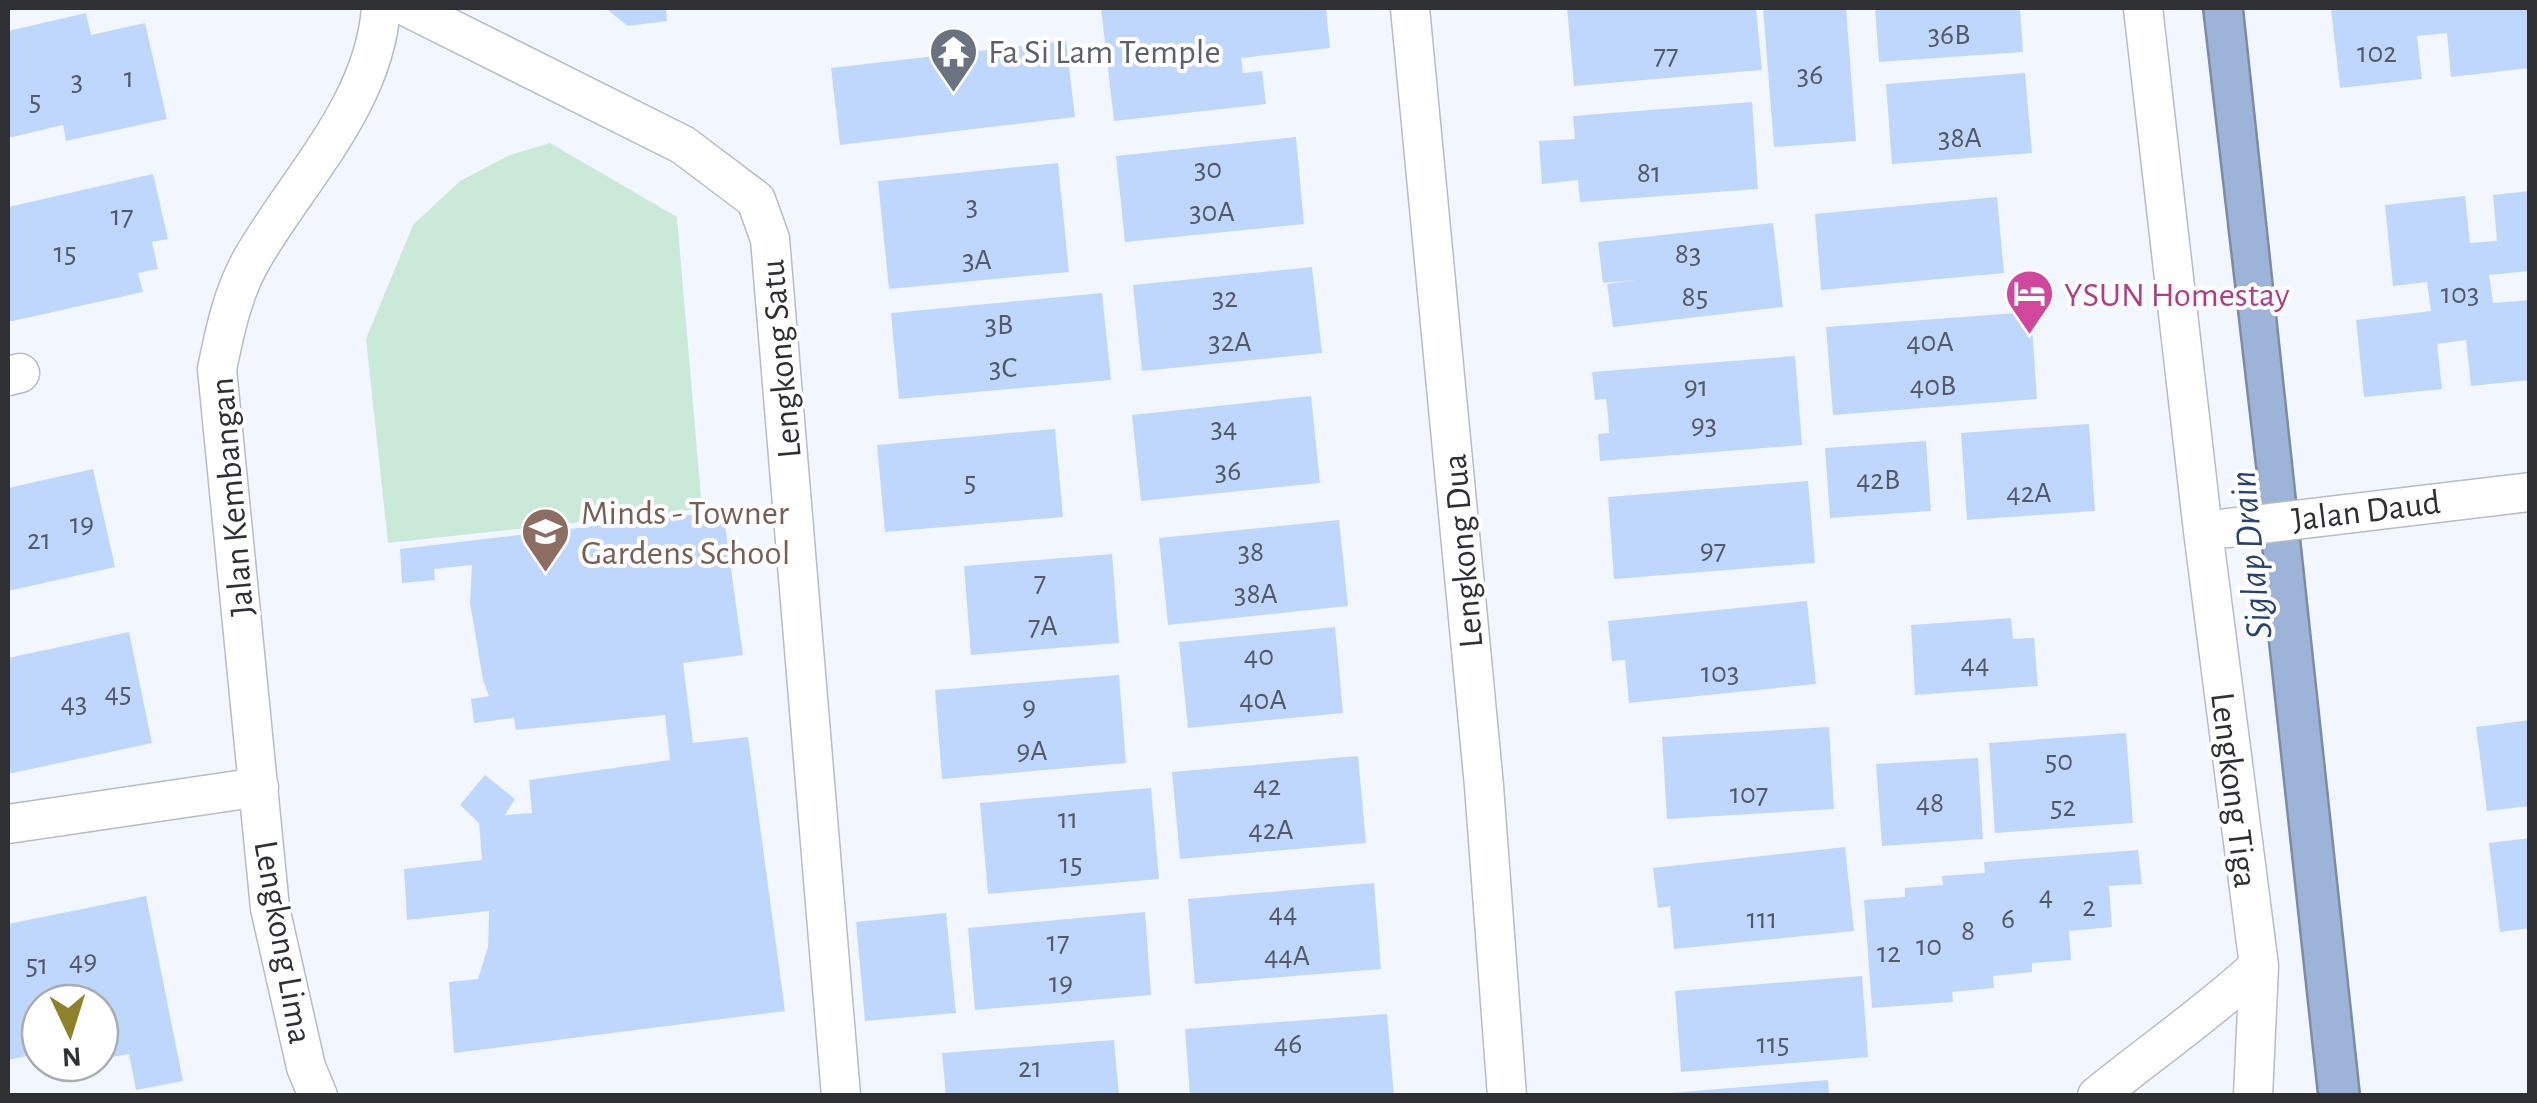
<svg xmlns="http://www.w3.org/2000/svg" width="2537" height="1103" font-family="'Alegreya Sans',sans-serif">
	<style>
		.green { fill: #cbe9d8 }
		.water { fill: #9eb3d8; stroke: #7c8ca7; stroke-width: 2.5 }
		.building { fill: #c0d7fd }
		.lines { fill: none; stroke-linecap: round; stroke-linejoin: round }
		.minor-casing { stroke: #b7bcc5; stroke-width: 41 }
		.minor { stroke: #fff; stroke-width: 38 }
		.labels { text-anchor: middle; stroke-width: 8; stroke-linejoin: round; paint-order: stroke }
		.number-label { font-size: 30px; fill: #525a66 }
		.worship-label { font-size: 35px; fill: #5b616d; stroke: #fff; text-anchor: start }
		.hotel-label { font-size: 35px; fill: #b23c85; stroke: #fff; text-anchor: start }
		.street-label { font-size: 35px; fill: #2e3034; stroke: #fff }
		.education-label { font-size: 35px; fill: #785e54; stroke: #fff; text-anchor: start }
		.water-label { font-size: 38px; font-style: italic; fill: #294273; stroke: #fff }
	</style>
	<rect width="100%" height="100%" fill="#f2f7ff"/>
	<path class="green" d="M550 143 677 217 702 509 388 543 366 339 413 225 460 181 510 155Z"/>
	<path class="water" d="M2203 8H2243L2360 1095H2318L2267 624 2259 492Z"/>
	<path class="building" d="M605 8H666L667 21 628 26Z
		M1101 8H1326L1330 48 1241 58 1243 73 1262 71 1266 104 1114 121Z
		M1567 8H1756L1762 70 1574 86Z
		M1763 8H1846L1856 141 1774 147Z
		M1875 8H2020L2023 52 1879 62Z
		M2530 8V68L2451 77 2447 33 2417 36 2422 79 2340 88 2331 9Z
		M86 13 91 35 145 23 167 119 66 141 63 125 8 138V31Z
		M1066 41 1075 117 840 145 831 68Z
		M2025 73 2032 153 1892 164 1886 84Z
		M1752 102 1758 189 1580 202 1578 180 1542 184 1539 141 1575 139 1573 116Z
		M1296 137 1304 224 1125 242 1116 156Z
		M1058 163 1069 272 889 289 878 181Z
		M153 174 168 239 152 242 158 269 138 273 143 292 8 322V207Z
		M2530 191V271L2489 275 2493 303 2530 300V380L2471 386 2466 340 2437 344 2442 389 2364 397 2356 320 2431 311 2427 282 2393 286 2385 205 2465 196 2470 243 2497 241 2493 195Z
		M1997 197 2004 273 1821 290 1815 214Z
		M1773 223 1783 307 1613 327 1607 284 1635 280 1603 283 1598 242Z
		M1312 267 1322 353 1142 371 1133 285Z
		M1102 293 1111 380 899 399 891 313Z
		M2031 312 2037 399 1833 415 1826 327Z
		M1795 356 1802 445 1600 461 1598 434 1609 433 1608 415 1606 399 1595 400 1592 372Z
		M1311 396 1320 483 1141 501 1132 415Z
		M2089 424 2095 511 1967 520 1961 433Z
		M1055 429 1063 517 885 532 877 445Z
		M1926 441 1931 511 1830 518 1825 448Z
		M93 469 115 567 8 591V488Z
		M1808 481 1815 563 1614 579 1608 497Z
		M723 511 743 655 683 663 693 743 748 737 785 1011 454 1053 449 982 478 979 488 947 489 911 407 920 404 869 482 860 479 823 460 805 485 775 515 799 505 815 532 813 529 780 670 760 665 715 516 730 514 718 474 723 471 699 489 696 483 680 470 603 472 565 434 569 435 580 402 583 400 549Z
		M1339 520 1348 606 1168 625 1159 538Z
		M1112 554 1119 643 971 655 964 566Z
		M1807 601 1816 684 1629 703 1625 660 1612 661 1608 621Z
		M2011 618 2013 639 2034 638 2038 686 1915 695 1911 625Z
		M1335 627 1343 713 1188 728 1179 642Z
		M129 632 152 743 8 774V658Z
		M1119 675 1126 763 942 779 935 690Z
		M2530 720V806L2487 811 2476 727Z
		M1829 727 1834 809 1667 819 1662 737Z
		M2126 733 2133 823 1995 833 1989 743Z
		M1358 756 1366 843 1180 859 1172 772Z
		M1978 758 1983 839 1882 846 1876 764Z
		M1151 788 1159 879 988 894 980 803Z
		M2530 838V928L2500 932 2489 843Z
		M1845 847 1854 931 1674 949 1670 906 1658 908 1653 868Z
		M2138 850 2142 884 2109 886 2112 927 2069 931 2071 960 2032 963V972L1993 976 1994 988 1952 992 1953 1002 1872 1008 1864 900 1905 897V888L1943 885 1942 876 1985 873 1984 862Z
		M1374 883 1381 969 1195 984 1188 899Z
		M146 896 183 1081 136 1090 129 1054 100 1059V1003H40V1053L8 1060V924Z
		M1145 912 1151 995 975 1010 968 928Z
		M946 913 956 1013 865 1021 856 922Z
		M1862 976 1868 1057 1681 1072 1675 991Z
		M1387 1014 1394 1096H1190L1185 1029Z
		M1114 1040 1119 1096H946L942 1053Z
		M1828 1080 1829 1096H1670V1093Z"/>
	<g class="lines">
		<defs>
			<path id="minor" d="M409 8 683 145 756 200 770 239 841 1096
				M1410 8 1484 786 1507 1096
				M2143 8 2203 531 2259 966 2253 1096
				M8 376 20 373
				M2203 531 2530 492
				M8 824 259 787
				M318 1096 306 1067 270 908 217 369C225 331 232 294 252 259 298 179 374 105 381 8
				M2097 1096C2151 1052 2208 1013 2259 966"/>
		</defs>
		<use href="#minor" class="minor-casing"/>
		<use href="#minor" class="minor"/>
	</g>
	<defs>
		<symbol id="temple-pin" viewBox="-11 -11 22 30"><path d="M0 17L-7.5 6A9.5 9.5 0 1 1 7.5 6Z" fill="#6b7280" stroke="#fff"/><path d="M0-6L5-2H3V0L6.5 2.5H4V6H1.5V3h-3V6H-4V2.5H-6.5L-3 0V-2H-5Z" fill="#fff"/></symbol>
		<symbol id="hotel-pin" viewBox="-11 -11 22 30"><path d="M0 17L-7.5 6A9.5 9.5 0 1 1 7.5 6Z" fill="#d1479c" stroke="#fff"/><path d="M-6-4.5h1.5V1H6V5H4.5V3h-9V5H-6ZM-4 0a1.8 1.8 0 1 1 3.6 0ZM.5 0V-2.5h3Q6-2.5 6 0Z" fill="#fff"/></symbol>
		<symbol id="school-pin" viewBox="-11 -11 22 30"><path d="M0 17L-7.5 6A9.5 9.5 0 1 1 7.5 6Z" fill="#8d6e63" stroke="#fff"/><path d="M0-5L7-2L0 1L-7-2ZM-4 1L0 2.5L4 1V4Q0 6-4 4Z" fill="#fff"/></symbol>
	</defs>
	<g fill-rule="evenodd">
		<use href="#temple-pin" x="926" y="24" width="55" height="75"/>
		<use href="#hotel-pin" x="2002" y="266" width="55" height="75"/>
		<use href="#school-pin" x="518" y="504" width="55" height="75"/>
	</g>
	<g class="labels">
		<g class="number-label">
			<text x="1949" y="44">36B</text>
			<text x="2377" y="62">102</text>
			<text x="1666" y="64">77</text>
			<text x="1810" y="84">36</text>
			<text x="129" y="87">1</text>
			<text x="77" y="90">3</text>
			<text x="35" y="110">5</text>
			<text x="1960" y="147">38A</text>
			<text x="1208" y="178">30</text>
			<text x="1649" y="182">81</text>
			<text x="972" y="215">3</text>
			<text x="1212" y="221">30A</text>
			<text x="122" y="225">17</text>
			<text x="65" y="262">15</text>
			<text x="1688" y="263">83</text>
			<text x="977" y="269">3A</text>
			<text x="2460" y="303">103</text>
			<text x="1695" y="306">85</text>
			<text x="1225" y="307">32</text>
			<text x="999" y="334">3B</text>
			<text x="1230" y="351">32A</text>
			<text x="1930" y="351">40A</text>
			<text x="1003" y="377">3C</text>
			<text x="1933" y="395">40B</text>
			<text x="1696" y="396">91</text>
			<text x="1704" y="434">93</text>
			<text x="1224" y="437">34</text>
			<text x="1228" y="480">36</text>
			<text x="1878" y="489">42B</text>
			<text x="970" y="491">5</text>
			<text x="2029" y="502">42A</text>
			<text x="82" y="533">19</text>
			<text x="39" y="549">21</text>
			<text x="1713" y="559">97</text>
			<text x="1251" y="561">38</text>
			<text x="1040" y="591">7</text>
			<text x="1256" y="603">38A</text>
			<text x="1043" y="635">7A</text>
			<text x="1259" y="665">40</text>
			<text x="1975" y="673">44</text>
			<text x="1720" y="682">103</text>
			<text x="118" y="702">45</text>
			<text x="1263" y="709">40A</text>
			<text x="74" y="712">43</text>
			<text x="1029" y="716">9</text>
			<text x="1032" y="760">9A</text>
			<text x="2059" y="770">50</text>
			<text x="1267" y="795">42</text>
			<text x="1749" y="803">107</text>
			<text x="1930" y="812">48</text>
			<text x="2063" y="816">52</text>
			<text x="1068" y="828">11</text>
			<text x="1271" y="839">42A</text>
			<text x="1071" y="873">15</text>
			<text x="2046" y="905">4</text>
			<text x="2089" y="916">2</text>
			<text x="1283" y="922">44</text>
			<text x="1762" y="928">111</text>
			<text x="2008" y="928">6</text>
			<text x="1968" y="940">8</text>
			<text x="1058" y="951">17</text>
			<text x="1929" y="955">10</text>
			<text x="1889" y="962">12</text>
			<text x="1287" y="965">44A</text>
			<text x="83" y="970">49</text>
			<text x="37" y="974">51</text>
			<text x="1061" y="992">19</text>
			<text x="1288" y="1053">46</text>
			<text x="1773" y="1053">115</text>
			<text x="1030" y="1077">21</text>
		</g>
		<g class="worship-label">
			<text x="988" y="63">Fa Si Lam Temple</text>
		</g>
		<g class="hotel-label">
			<text x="2064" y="306">YSUN Homestay</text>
		</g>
		<g class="street-label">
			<text transform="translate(780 359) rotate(-95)" y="12">Lengkong Satu</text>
			<text transform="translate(231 497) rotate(-95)" y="12">Jalan Kembangan</text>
			<text transform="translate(2366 510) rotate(-7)" y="12">Jalan Daud</text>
			<text transform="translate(1462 551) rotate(-95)" y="12">Lengkong Dua</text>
			<text transform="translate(2235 790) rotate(83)" y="12">Lengkong Tiga</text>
			<text transform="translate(284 942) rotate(80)" y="12">Lengkong Lima</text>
		</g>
		<g class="education-label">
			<text x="581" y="524">Minds - Towner<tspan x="581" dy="40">Gardens School</tspan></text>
		</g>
		<g class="water-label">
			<text transform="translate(2250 555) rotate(-96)" y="13">Siglap Drain</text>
		</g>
	</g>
	<rect width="2537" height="1103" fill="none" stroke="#2e3034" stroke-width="20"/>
	<g transform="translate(70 1033) rotate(176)"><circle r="48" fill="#ffffff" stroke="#abacae" stroke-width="2.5"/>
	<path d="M0-8L18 38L0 25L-18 38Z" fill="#8d8129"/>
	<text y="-15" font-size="28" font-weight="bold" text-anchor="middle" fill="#2e3034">N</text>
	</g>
</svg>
